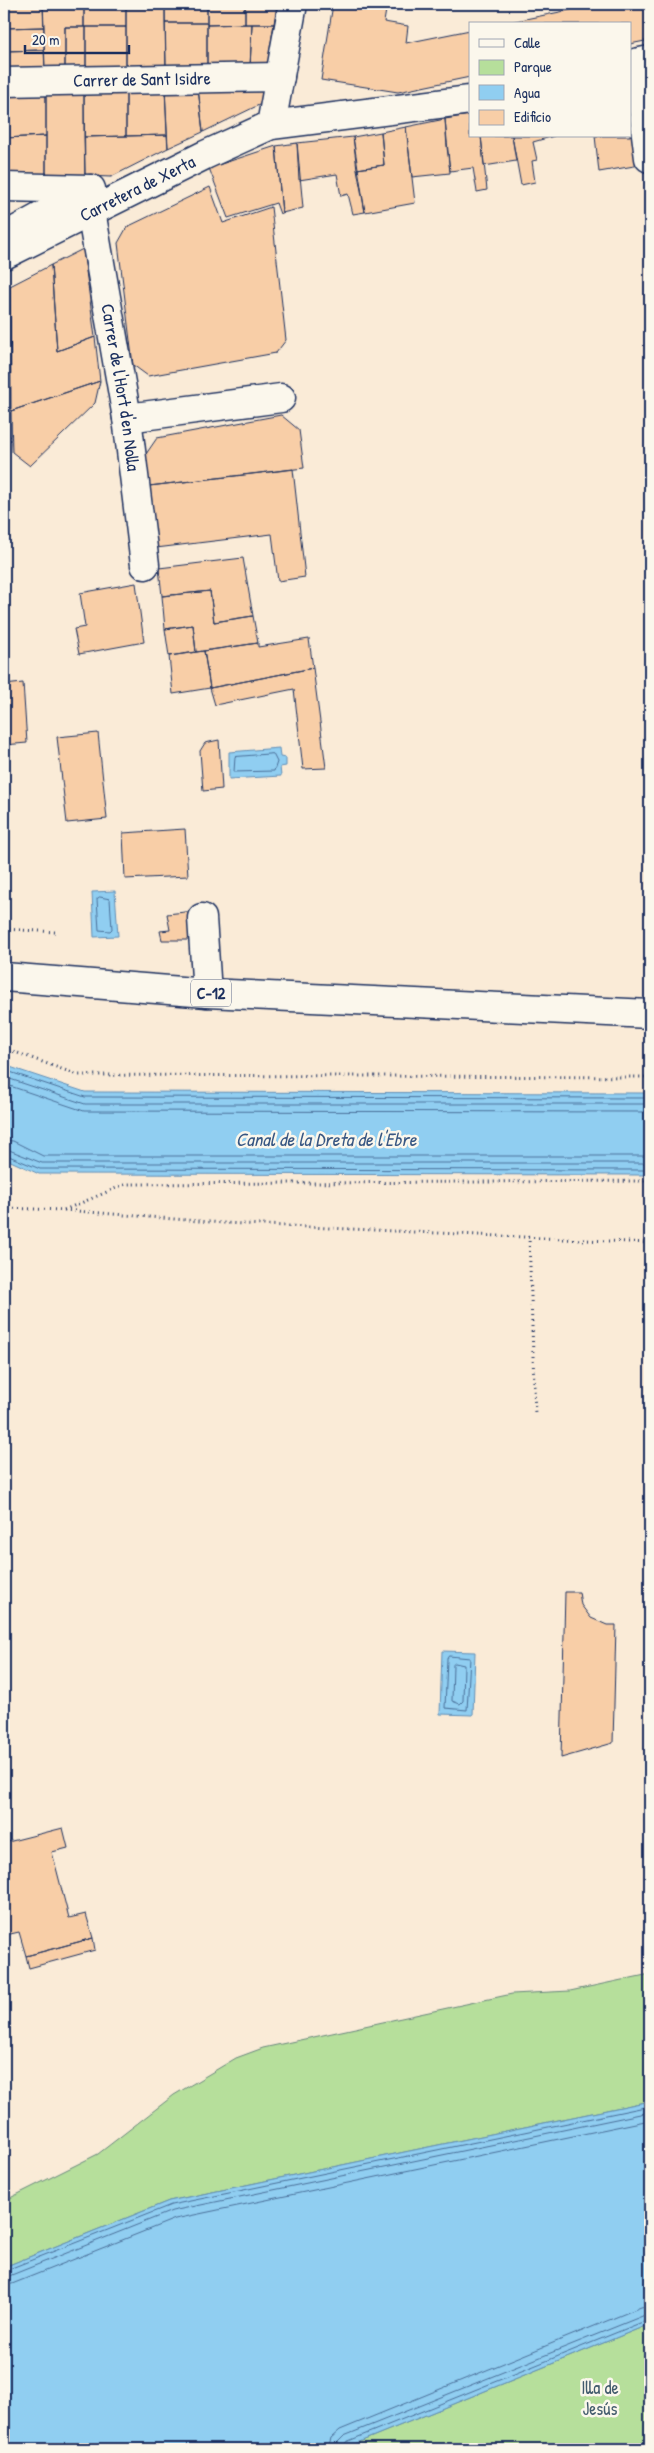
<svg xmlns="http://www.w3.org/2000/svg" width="654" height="2453" font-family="'Patrick Hand',sans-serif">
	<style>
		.green { fill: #b6df9b; stroke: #68877c }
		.water { fill: #90cef1; stroke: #618eb6 }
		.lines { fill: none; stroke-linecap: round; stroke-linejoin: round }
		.shore { stroke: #4a6f99; stroke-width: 1 }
		.building { fill: #f8cea7; stroke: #1b2f5e }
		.minor-casing { stroke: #1b2f5e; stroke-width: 31 }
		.major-casing { stroke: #1b2f5e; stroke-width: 31 }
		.path { stroke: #1b2f5e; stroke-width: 3; stroke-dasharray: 1 4; stroke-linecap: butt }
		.minor { stroke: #fbf7ec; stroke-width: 28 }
		.major { stroke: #fbf7ec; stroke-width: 28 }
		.labels { text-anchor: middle; stroke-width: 5; stroke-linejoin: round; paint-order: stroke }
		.shield { fill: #fbf7ec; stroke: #5e6b89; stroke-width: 1 }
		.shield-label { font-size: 16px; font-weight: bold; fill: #1b2f5e }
		.street-label { font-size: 18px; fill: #1b2f5e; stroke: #fbf7ec }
		.park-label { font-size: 18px; fill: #425b6d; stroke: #fbf7ec }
		.water-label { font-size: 19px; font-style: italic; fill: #385783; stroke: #fbf7ec }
	</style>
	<rect width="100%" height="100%" fill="#faebd7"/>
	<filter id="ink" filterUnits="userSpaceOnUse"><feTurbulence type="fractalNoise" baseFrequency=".02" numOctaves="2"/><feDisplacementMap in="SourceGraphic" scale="10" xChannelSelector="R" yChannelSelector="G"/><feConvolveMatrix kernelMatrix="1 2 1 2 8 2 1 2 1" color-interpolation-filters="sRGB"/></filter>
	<g filter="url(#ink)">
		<path class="green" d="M650 1974V2101L169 2201 4 2267V2201L98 2154 174 2095 236 2058 263 2048 512 1994 570 1991Z
			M650 2324V2449H342Z"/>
		<path class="water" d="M279 748 280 757 286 758V766L280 767 281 776 229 779V752Z
			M115 891 118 936 94 937 92 892Z
			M4 1065 85 1092 650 1093V1175L39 1174 4 1158Z
			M442 1651 475 1652 473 1715 440 1714Z
			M650 2101V2324L342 2449H4V2267L169 2201Z"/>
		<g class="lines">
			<path class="shore" d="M273 754 277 762 274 771 234 772 235 757Z
				M100 897 110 899 112 929 110 931 99 930 97 899Z
				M4 1070 85 1097 650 1098
				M4 1077 85 1104H650
				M4 1084 84 1111 650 1112
				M4 1140 13 1141 43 1156H650
				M4 1148 42 1163H650
				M4 1154 40 1169 650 1170
				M449 1656 470 1658 467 1710 445 1708 447 1659Z
				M455 1663 464 1665 463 1701 460 1704 452 1701 453 1665Z
				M4 2271 171 2205 650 2106
				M4 2278 172 2211 650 2112
				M4 2285 12 2284 175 2219 650 2120
				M328 2449 331 2438 340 2430 641 2307 650 2305
				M336 2449 338 2442 344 2436 650 2313
				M342 2449 346 2442 650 2319"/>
		</g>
		<path class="building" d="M4 4H43L44 27 4 28Z
			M43 4H84V27H65V70H45Z
			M84 4H126V27H84Z
			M126 4H165L166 69 126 70Z
			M165 4H207V23H165Z
			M207 4H245V24L207 25Z
			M245 4H277L274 24H245Z
			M333 4H387L384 22 408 26 406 43 470 30V77L398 92 321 80Z
			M599 4H650V40L630 44V24H501Z
			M165 23H207V68L166 69Z
			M252 24H274L267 68H250Z
			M252 24 250 68H207V25Z
			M44 27V50L4 51V28Z
			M65 27H86V70H65Z
			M86 27H126V70H86Z
			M44 50 45 70 4 71V51Z
			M263 87 261 104 203 132 198 88Z
			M165 88H198L203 132 168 148Z
			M165 88 167 135 126 136V89Z
			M126 89V136L84 137V90Z
			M84 90 85 176 46 177V91Z
			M46 91V136L4 138V92Z
			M630 93 640 165 599 172 595 136H630Z
			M470 115V136H481L487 190 477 192 473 168 450 171 447 147 445 119Z
			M445 119 450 173 412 177 406 127Z
			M406 127 415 203 365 212 357 169 384 165 381 132Z
			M381 132 384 165 357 169 353 137Z
			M167 135 168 148 111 177 85 176 84 137Z
			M46 136V177L4 178V138Z
			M481 136H512L516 161 484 166Z
			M512 136H554L533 142 537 160 532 161 535 182 521 185Z
			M353 137 365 212 353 214 348 194 341 196 337 174 299 180 297 143Z
			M297 143 303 208 282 213 276 146Z
			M276 146 282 213 280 214 276 203 228 218 209 168Z
			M210 187 223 223 271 207 286 340 276 353 148 376 133 365 118 243 127 227Z
			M83 249 95 337 57 351 51 265Z
			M51 265 57 351 95 337 100 381 11 411 10 286Z
			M100 381 95 403 30 466 12 452 11 411Z
			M281 415 299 430 304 468 149 486 146 454 157 438Z
			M293 469 305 577 278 581 272 534 156 548 149 486Z
			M243 558 253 616 214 622 210 591 162 596 159 568Z
			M136 583 144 642 79 654 74 629 85 627 80 593Z
			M210 591 214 622 253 616 258 643 196 652 193 625 165 629 162 596Z
			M193 625 196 652 169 656 165 629Z
			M309 639 313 668 210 688 204 651 258 643V647Z
			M204 651 210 688 173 694 169 656Z
			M313 668 326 768 303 769 294 689 215 705 210 688Z
			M23 683 27 743 4 745V685Z
			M98 733 107 819 67 823 57 737Z
			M219 740 222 789 203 791 200 751 205 743Z
			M185 829 188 876 125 879 123 833Z
			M194 911 196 940H162L160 931 170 930 167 914Z
			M565 1592H579L581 1605 591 1618 607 1625H616L613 1743 561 1758Z
			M63 1828 68 1848 52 1852 69 1918 86 1914 93 1938 26 1956 19 1932 6 1935 4 1925V1843Z
			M93 1938 95 1950 29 1968 26 1956Z"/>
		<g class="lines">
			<defs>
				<g id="minor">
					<path d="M637 63 649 158"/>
					<path id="s1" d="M4 82 280 77"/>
					<path d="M271 125 293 4"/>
					<path d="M4 187 90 189"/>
					<path id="s2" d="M91 211 127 418 145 565"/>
					<path d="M4 237 91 189"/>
					<path d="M127 418 281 398"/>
					<path d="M202 918 207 993"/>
				</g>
				<g id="major">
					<path d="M630 64 650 60"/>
					<path id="s3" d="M4 255 205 155 271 125 470 100"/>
					<path d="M4 977 207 993 650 1014"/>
				</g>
			</defs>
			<use href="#minor" class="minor-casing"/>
			<use href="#major" class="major-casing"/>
			<path class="path" d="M4 929 56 932
				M4 1048 78 1075 650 1077
				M4 1208 64 1210 223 1223 650 1243
				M64 1210 126 1184 650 1181
				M529 1236 535 1415"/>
			<use href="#minor" class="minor"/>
			<use href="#major" class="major"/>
		</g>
	</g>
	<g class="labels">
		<rect class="shield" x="191" y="979.5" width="40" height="27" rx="4"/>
		<g class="shield-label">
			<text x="211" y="999">C-12</text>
		</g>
		<g class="street-label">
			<text dy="6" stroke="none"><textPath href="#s1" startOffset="138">Carrer de Sant Isidre</textPath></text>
			<text dy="6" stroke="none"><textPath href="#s3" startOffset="149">Carretera de Xerta</textPath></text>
			<text dy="6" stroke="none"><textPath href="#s2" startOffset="179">Carrer de l'Hort d'en Nolla</textPath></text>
		</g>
		<g class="park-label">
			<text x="600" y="2394">Illa de<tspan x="600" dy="21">Jesús</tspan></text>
		</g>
		<g class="water-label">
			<text x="326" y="1146">Canal de la Dreta de l'Ebre</text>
		</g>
	</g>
	<rect width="654" height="2453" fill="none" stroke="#fbf7ec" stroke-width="20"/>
	<rect x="10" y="10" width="634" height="2433" fill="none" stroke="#1b2f5e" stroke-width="2" filter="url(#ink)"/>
	<rect x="469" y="22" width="162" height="115" fill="#fbf7ec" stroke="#a1a7b3"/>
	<rect x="479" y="39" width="25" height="8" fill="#fbf7ec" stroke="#a1a7b3"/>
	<text x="514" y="48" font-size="15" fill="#1b2f5e">Calle</text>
	<rect x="479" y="60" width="25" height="15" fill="#b6df9b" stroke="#a1a7b3"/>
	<text x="514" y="72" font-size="15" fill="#1b2f5e">Parque</text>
	<rect x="479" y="85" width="25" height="15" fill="#90cef1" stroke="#a1a7b3"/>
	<text x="514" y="98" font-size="15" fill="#1b2f5e">Agua</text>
	<rect x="479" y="110" width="25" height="15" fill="#f8cea7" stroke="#a1a7b3"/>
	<text x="514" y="122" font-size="15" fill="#1b2f5e">Edificio</text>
	<path d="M25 45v8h104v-8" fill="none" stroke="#1b2f5e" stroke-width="2.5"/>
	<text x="32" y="45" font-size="15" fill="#1b2f5e" stroke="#fbf7ec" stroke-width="4" paint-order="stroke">20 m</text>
</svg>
